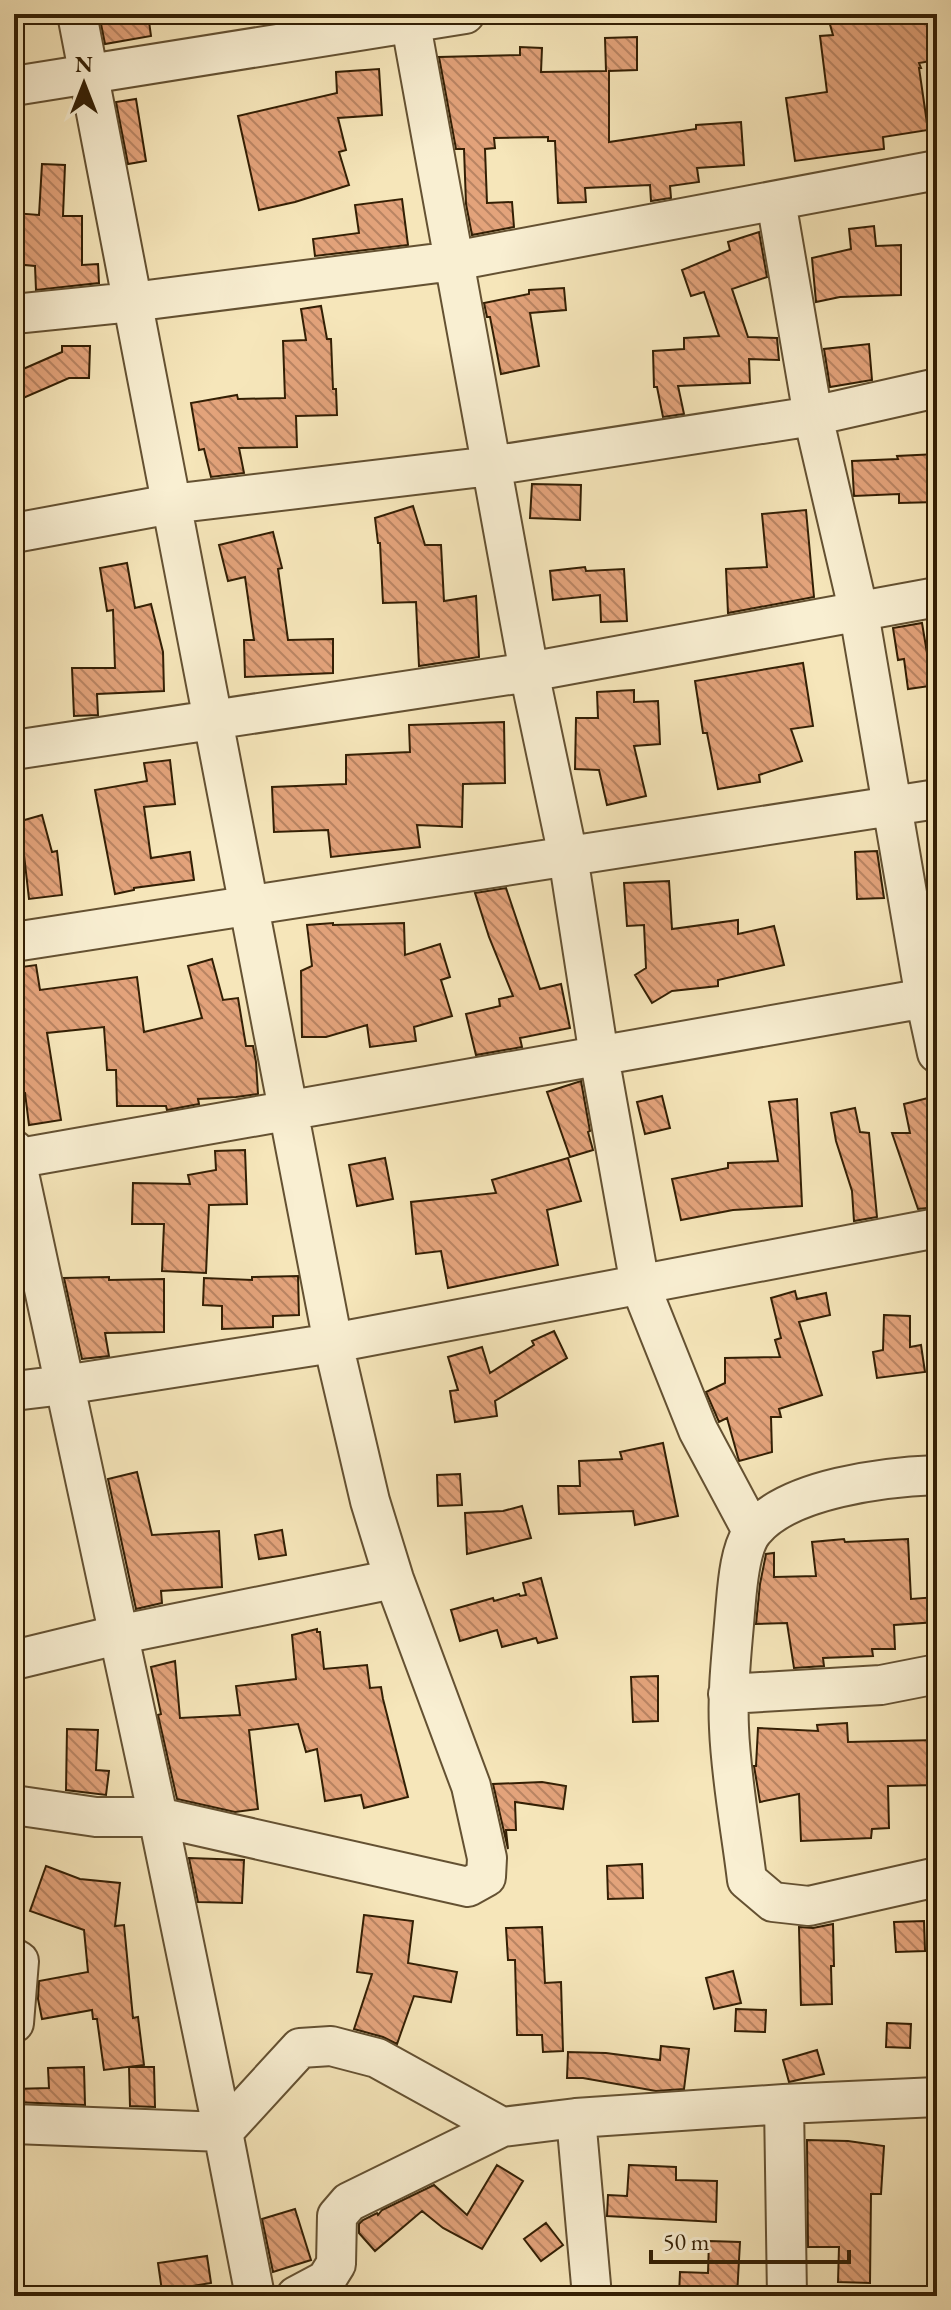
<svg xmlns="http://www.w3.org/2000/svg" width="951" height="2310" font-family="'EB Garamond',serif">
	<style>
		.building { fill: url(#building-back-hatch); stroke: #331f04; stroke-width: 2 }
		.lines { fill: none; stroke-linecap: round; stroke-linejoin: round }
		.minor-casing { stroke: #645132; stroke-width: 42 }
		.minor { stroke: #f9efd2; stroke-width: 38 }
	</style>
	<defs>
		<pattern id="building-back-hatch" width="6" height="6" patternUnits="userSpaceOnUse" patternTransform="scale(2)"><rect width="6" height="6" fill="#e3a37b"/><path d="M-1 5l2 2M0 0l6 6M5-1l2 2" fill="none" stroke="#b98463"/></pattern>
	</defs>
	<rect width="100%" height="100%" fill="#f6e6ba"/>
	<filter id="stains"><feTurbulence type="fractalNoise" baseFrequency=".0025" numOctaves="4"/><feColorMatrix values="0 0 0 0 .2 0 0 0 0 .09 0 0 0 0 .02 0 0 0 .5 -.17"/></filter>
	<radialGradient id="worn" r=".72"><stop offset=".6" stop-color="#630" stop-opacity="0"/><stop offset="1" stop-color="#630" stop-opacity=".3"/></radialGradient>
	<path class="building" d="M99 14H148L151 36 105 44Z
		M827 14H906L907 22 937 17V60L919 63 921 68H919L928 130 883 137 884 149 795 161 786 98 827 92 820 36 833 35Z
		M637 37V70L609 71V142L696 129V125L741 122 744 165 697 168 699 182 670 186 671 198 651 201 650 185 585 188 586 202 558 203 555 141H548V137L494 138 495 148 485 149 487 203 512 202 514 227 472 235 466 204 464 149H456L439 57 520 55V47L542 48 541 72 606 71 605 38Z
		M379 69 382 115 338 118 346 150 339 152 349 185 295 202 259 210 238 116 337 93 336 72Z
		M136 99 146 161 128 164 116 102Z
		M42 164 65 165 63 216H82V265L98 264 99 283 36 290 35 266 14 264V213L39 215Z
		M402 199 408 245 315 256 313 239 359 233 355 205Z
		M874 226 876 246 901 245V295L840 297 816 302 812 258 851 249 849 229Z
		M759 232 767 277 732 289 748 337 777 338 779 360 749 359 750 383 678 386 684 414 663 417 657 387H654L653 351 684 349V338L719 336 704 292 691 296 682 270 730 250 728 242Z
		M564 288 566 310 530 313 539 366 501 374 490 317H487L484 303 529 294V290Z
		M321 306 327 339H331L333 389H336L337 415 296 416 297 447 239 448 244 473 211 477 204 449 199 450 191 403 237 395 238 399 285 398 283 341 306 340 301 309Z
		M869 344 872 380 830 387 824 349Z
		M62 346H90L89 378H69L14 402V373L62 352Z
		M937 454V502L899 503V494L854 496 852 461 898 459 897 456Z
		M532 484 581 485 580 520 530 518Z
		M413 506 425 545H441L444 601 476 596 479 657 419 666 416 602 383 603 380 543H378L375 518Z
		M806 510 814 597 728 613 726 569 767 567 762 514Z
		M273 532 282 568 278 569 288 640 333 639V673L245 677 244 640H254L245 577 228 581 219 545Z
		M127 563 135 608 151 604 163 652 164 691 97 694 98 715 74 716 72 668H115L113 610 107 611 100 568Z
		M585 567 586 571 624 569 627 621 601 622 600 595 553 600 550 571Z
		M922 623 928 659 937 656V685L908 689 904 659 898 660 893 628Z
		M803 663 813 726 791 729 802 761 759 775 760 782 718 789 707 733H703L695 681Z
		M634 690V702L658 701 660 744 634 746 646 796 607 805 599 770 575 769 576 718H598L597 692Z
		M504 722 505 783 463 784 462 827 417 825 420 847 331 857 328 830 274 832 272 787 346 784V755L410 752 409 725Z
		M170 760 175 804 144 807 151 858 190 852 194 880 134 888V890L115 894 95 790 147 781 144 763Z
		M42 815 52 852 57 851 62 895 29 899 23 846 20 847 14 823Z
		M877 851 884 898 857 899 855 852Z
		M669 881 672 929 738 920V934L774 926 784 965 718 980V986L672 991 652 1003 635 975 646 968 644 925 627 926 624 883Z
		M506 888 540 989 561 984 570 1028 520 1038 522 1047 476 1055 466 1014 500 1006 499 999 513 996 489 937 475 893Z
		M333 923V925L404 923 405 955 440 944 450 977 441 980 452 1016 414 1027 416 1041 370 1047 367 1025 326 1037H302L301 971 312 966 307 925Z
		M212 959 223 1000 238 998 246 1046H253L256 1062 258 1094 236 1097 198 1099 199 1104 167 1110 166 1106H117L116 1070H107L104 1027 47 1033 61 1120 29 1125 25 1093 14 1094V968L36 965 40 990 137 977 144 1032 202 1018 188 966Z
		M581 1081 590 1131 588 1132 593 1150 570 1157 547 1092Z
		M662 1096 670 1128 645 1134 637 1102Z
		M928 1098 937 1135V1207L918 1209 892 1133H910L904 1104Z
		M797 1099 802 1206 733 1210 681 1220 672 1179 728 1168V1163L778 1161 769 1102Z
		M855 1108 860 1132 869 1133 877 1217 854 1221 852 1191 836 1141 831 1113Z
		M245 1150 247 1204 209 1205 206 1273 162 1271 164 1224H132L133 1183 190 1184 188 1175 216 1170 215 1151Z
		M385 1158 393 1199 357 1206 349 1165Z
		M568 1158 581 1201 547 1210 558 1265 448 1288 441 1251 416 1254 411 1202 496 1193 492 1180Z
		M298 1276 299 1315 273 1316V1327L222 1329V1306L203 1305 204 1278 252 1280V1277Z
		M109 1277V1280L164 1279V1332L105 1333 109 1356 82 1359 64 1278Z
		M795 1291 797 1299 826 1293 830 1315 799 1322 822 1395 779 1409 781 1417H771L772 1452 739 1461 727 1418 719 1422 706 1392 725 1383V1358L780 1357 775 1340 781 1338 771 1298Z
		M884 1315 910 1316V1347L921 1345 925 1372 877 1378 873 1352 883 1350Z
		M554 1331 567 1358 495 1401 497 1416 455 1422 450 1391 458 1390 448 1357 482 1347 490 1373 534 1345 532 1341Z
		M663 1443 678 1516 635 1525 633 1511 559 1514 558 1486H580L579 1461 622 1459 620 1452Z
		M137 1472 152 1535 219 1531 222 1587 161 1591 162 1603 136 1609 108 1479Z
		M460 1474 462 1505 438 1506 437 1475Z
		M522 1506 531 1538 467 1554 465 1513 503 1511Z
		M282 1530 286 1555 259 1559 255 1535Z
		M844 1539 845 1542 908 1539 911 1599 937 1597V1622L894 1625 895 1649H872L873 1656 823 1658 824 1666 794 1668 787 1623 756 1624 760 1584 766 1554 774 1553V1577L816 1576 812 1542Z
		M541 1578 557 1638 538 1643 536 1638 502 1647 497 1630 460 1641 451 1610 493 1598 494 1601 519 1594 520 1596 526 1595 523 1583Z
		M317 1629V1632H320L324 1669 367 1665 370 1688 381 1687 383 1699 408 1797 364 1808 361 1795 325 1801 317 1749 306 1752 298 1724 249 1730 258 1809 235 1812 177 1799 158 1715 161 1714 151 1667 175 1661 180 1718 240 1715 236 1686 296 1679 292 1635Z
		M658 1676V1721L633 1722 631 1677Z
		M847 1723 848 1742 937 1740V1785L888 1786 889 1828 872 1829 871 1838 801 1841 799 1794 760 1802 754 1766H756L758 1728 818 1731 817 1725Z
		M67 1729 98 1730 96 1770 109 1771 106 1795 66 1790Z
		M542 1782 566 1786 563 1809 515 1802 516 1830H506L508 1849 493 1784Z
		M189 1858 244 1860 242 1903 198 1902Z
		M642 1864 643 1898 608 1899 607 1866Z
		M46 1866 80 1879 120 1883 115 1926 124 1925 133 2018 138 2017 144 2065 104 2070 97 2019H93L92 2010 42 2019 38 1999 39 1981 88 1972 84 1930 30 1911Z
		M364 1915 413 1921 408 1963 457 1972 451 2002 414 1996 397 2044 383 2037 354 2029 372 1974 357 1972Z
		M924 1921 925 1951 896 1952 894 1922Z
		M833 1924 834 1966H831L832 2004 801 2005 799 1927 813 1928Z
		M542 1927 545 1983 561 1982 563 2051 543 2052 542 2035H517L515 1960H508L506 1928Z
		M733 1971 741 2003 714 2009 706 1978Z
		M736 2009 766 2010 765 2032 735 2031Z
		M887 2023 911 2024 910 2048 886 2047Z
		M661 2046 689 2049 684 2089 656 2091 583 2078H567L568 2052 606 2053 660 2060Z
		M817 2050 824 2074 789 2082 783 2060Z
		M84 2067 85 2105 14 2102V2089L49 2088 48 2068Z
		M129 2067H154L155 2107 130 2106Z
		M807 2140 848 2141 884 2146 881 2194H871L870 2283 838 2282 839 2247H808Z
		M497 2165 523 2181 482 2249 443 2228 422 2211 375 2251 359 2233V2224L363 2220 377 2213 378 2215 382 2210 434 2185 467 2215Z
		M629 2165 676 2167V2180L717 2181 716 2222 607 2216 608 2195 627 2196Z
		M295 2209 311 2260 273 2272 262 2219Z
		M546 2223 563 2245 541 2261 524 2239Z
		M709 2241 740 2242 737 2296H679L680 2272 708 2273Z
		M207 2256 211 2283 162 2291 158 2263Z"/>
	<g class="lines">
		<defs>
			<path id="minor" d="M409 14 529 672 568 856 599 1056 640 1285 698 1430 752 1531
				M14 86 465 14
				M776 201 813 416 859 613 925 998 937 1053
				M14 314 132 302 454 261 937 170
				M14 533 171 504 491 466 813 416 937 388
				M14 750 529 672 937 597
				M14 942 937 799
				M14 1150 158 1817 223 2132 255 2296
				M14 1159 937 996
				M14 1391 64 1385 333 1343 937 1228
				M937 1475C885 1477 789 1488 754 1530 739 1547 737 1590 735 1612 732 1651 727 1689 729 1728 731 1779 741 1830 747 1880L773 1902 809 1906 937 1877
				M14 1660 117 1635 394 1579
				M728 1694 881 1685 937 1674
				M14 1805 96 1817H158L468 1887 486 1877 487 1858 471 1786 394 1579 370 1501 333 1343 77 14
				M14 1958 19 1961 14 2023
				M784 2104 787 2296
				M576 2118 592 2296
				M14 2124 223 2132 300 2048 331 2046 377 2058 502 2127
				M296 2296 326 2280 336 2264 337 2216 349 2202 502 2127 576 2118 784 2104 937 2097"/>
		</defs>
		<use href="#minor" class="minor-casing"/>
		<use href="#minor" class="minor"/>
	</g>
	<rect width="951" height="2310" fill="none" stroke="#f6e6ba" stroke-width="48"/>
	<rect x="16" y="16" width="919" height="2278" fill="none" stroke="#331f04" stroke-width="4"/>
	<rect x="24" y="24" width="903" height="2262" fill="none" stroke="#331f04" stroke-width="2"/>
	<g transform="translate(84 84)" stroke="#f9efd2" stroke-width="6" paint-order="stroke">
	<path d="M0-6L14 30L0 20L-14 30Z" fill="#331f04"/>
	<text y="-12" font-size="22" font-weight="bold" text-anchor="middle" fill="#331f04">N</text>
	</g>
	<path d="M651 2250v12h198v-12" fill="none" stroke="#331f04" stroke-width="4"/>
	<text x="663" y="2250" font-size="24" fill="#331f04" stroke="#f9efd2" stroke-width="6" paint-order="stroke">50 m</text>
	<rect width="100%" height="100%" filter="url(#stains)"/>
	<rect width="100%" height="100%" fill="url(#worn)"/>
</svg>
